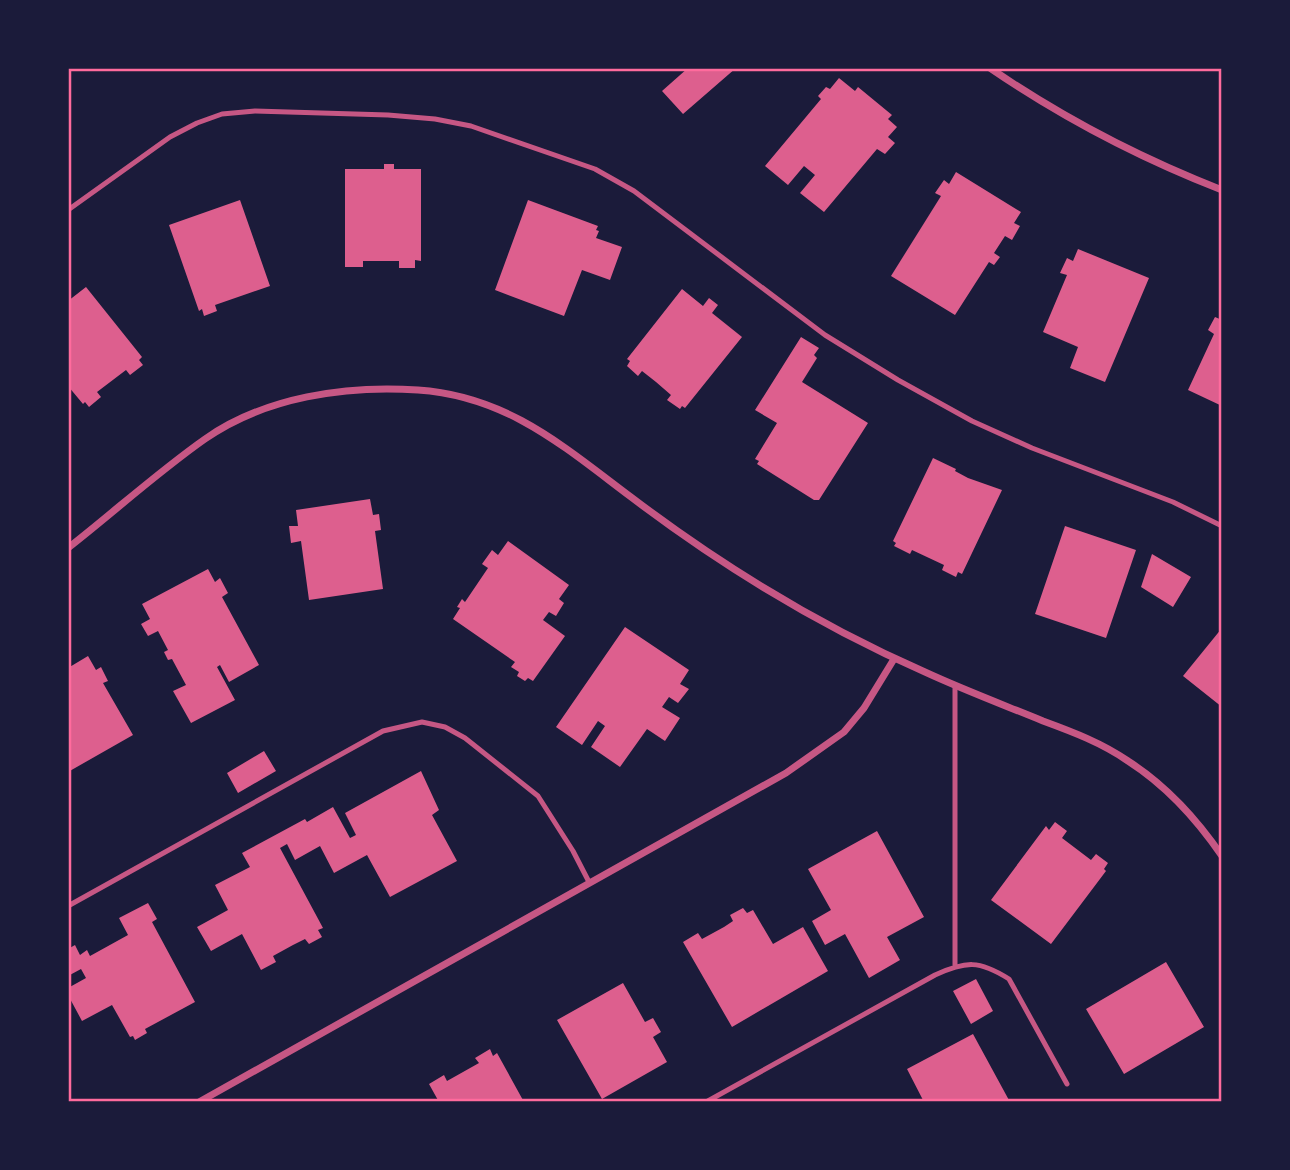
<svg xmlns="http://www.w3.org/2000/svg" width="1290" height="1170" font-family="'PT Sans',sans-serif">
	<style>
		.building { fill: #dd5f8e }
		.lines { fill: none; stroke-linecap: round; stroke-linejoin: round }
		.service { stroke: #c65784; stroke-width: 5 }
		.minor { stroke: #c65784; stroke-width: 7 }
		.neatline { fill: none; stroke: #ff6b9d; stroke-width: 2.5 }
	</style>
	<rect width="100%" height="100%" fill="#1b1b3a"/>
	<path class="building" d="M688 68H736L683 114 662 91Z
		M839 78 855 91 858 87 892 115 888 119 897 127 888 137 895 143 885 154 877 149 824 212 800 193 815 175 804 166 788 185 765 166 821 99 818 96 826 87 830 89Z
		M384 164H394V169H421V261L415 260V268H399V261H363V267H345V169H384Z
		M956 172 1021 212 1014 223 1020 226 1012 240 1005 236 994 253 1000 257 994 265 989 262 955 315 891 276 941 196 935 193 944 180 949 184Z
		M240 200 270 286 215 305 217 311 204 316 202 309 199 311 169 225Z
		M528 200 598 226 596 230 599 231 596 238 622 247 610 280 582 270 564 316 495 290Z
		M1078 249 1149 278 1105 382 1070 368 1078 347 1043 332 1067 275 1060 273 1067 258 1073 261Z
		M86 287 142 357 139 360 143 365 130 375 126 370 97 392 101 397 89 407 85 402 83 404 68 386V301Z
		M682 289 703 306 709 298 718 305 712 313 742 337 685 408 682 406 680 409 667 400 671 395 656 382 642 371 638 376 627 366 630 361 627 359Z
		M1215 317 1222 320V406L1188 390 1214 334 1208 330Z
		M801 337 819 348 814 355 817 358 802 382 868 423 819 500H814L757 464 759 461 755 459 777 423 755 410Z
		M933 458 956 469 955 471 968 478 1002 490 962 574 958 572 956 577 942 570 944 565 912 550 910 554 894 546 896 543 893 541Z
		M370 499 373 515 379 514 381 530 375 531 383 589 309 600 301 541 291 543 289 526H298L296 510Z
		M1065 526 1136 550 1106 638 1035 614Z
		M508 541 569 585 559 599 564 603 556 616 549 612 543 620 565 636 533 681 528 678 525 681 517 676 519 672 511 667 515 662 453 619 460 608 457 607 462 599 465 602 488 568 482 564 492 550 498 555Z
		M1152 554 1191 577 1173 607 1141 587Z
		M208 569 215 582 220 578 228 593 222 597 259 665 229 682 220 665 217 667 235 700 191 723 173 691 186 685 172 659 168 660 164 652 168 650 158 631 148 636 141 624 150 619 142 604Z
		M625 627 689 670 680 684 689 689 678 703 669 697 662 707 680 718 665 741 647 729 620 767 591 747 605 726 598 721 582 745 556 727Z
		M1222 628V707L1183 676Z
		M88 656 96 670 101 667 108 681 103 683 133 735 68 772V668Z
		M264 751 276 771 238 793 227 773Z
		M421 771 439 810 432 815 457 861 390 897 367 855 334 873 320 846 295 860 287 844 280 848 323 928 318 930 322 937 309 944 305 939 293 945 273 956 276 962 261 970 242 934 211 951 197 927 228 910 215 885 250 867 242 853 305 819 307 822 333 807 350 838 356 835 345 813Z
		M1055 822 1067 831 1062 838 1091 860 1096 854 1108 863 1104 869 1106 871 1051 944 991 900 1046 826 1049 830Z
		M877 831 924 917 887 937 900 960 869 978 845 934 825 945 812 921 831 910 808 869Z
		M148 903 157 919 152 922 195 1002 145 1029 147 1033 135 1040 133 1036 130 1037 112 1005 82 1021 68 995V988L86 978 81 969 68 976V949L75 945 80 955 87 950 90 956 128 935 119 918Z
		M743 908 747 913 753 910 773 944 803 927 828 971 732 1027 683 942 698 933 702 939 724 927 733 921 730 915Z
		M1166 962 1204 1027 1124 1074 1086 1009Z
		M976 979 993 1011 971 1024 953 991Z
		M623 983 645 1022 653 1018 661 1032 653 1037 667 1062 602 1099 557 1020Z
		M973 1034 1010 1102H924L907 1069Z
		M490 1049 493 1056 497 1053 524 1102H439L429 1084 444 1075 447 1081 479 1063 475 1058Z"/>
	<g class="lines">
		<path class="service" d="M68 210 170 137 197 123 222 114 255 111 388 115 435 119 471 126 595 169 634 191 825 335 898 380 972 421 1032 448 1173 502 1222 526
			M955 686V965
			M68 906 383 731 422 722 445 727 465 738 538 796 573 851 589 882
			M706 1102 935 975C966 961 979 960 1009 979L1067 1084"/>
		<path class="minor" d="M990 68C1063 118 1140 158 1222 190
			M68 548C114 512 158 472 205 439 265 397 346 385 418 390 507 396 563 446 631 497 722 566 820 626 925 672 964 690 1004 705 1043 721 1073 732 1102 743 1128 761 1167 786 1196 818 1222 856
			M199 1102 786 773 844 732 864 708 894 659"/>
	</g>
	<rect width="1290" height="1170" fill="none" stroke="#1b1b3a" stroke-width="140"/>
	<rect x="70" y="70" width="1150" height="1030" class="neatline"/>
</svg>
